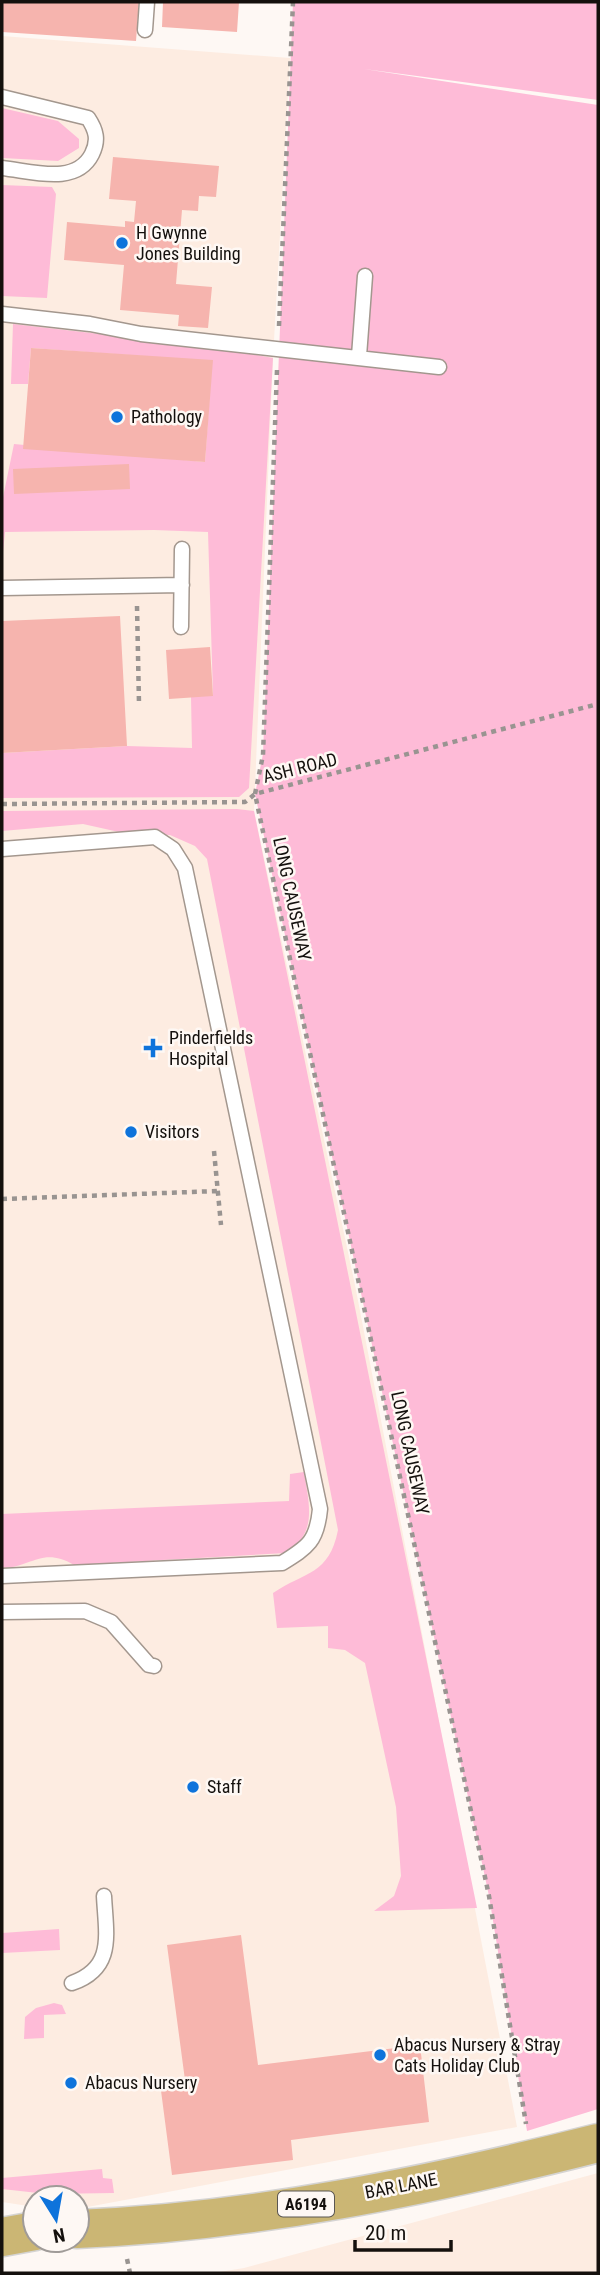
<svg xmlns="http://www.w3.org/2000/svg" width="600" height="2275" font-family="'Roboto Condensed',sans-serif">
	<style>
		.built { fill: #fdece1 }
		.green { fill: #febbd7 }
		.building { fill: #f6b4ae }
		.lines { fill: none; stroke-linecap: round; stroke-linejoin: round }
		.service-casing { stroke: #a3978e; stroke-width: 17 }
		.primary-casing { stroke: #d5d4d3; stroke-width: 41 }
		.path { stroke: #999491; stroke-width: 4.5; stroke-dasharray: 5 5; stroke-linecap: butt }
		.service { stroke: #fff; stroke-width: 14 }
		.primary { stroke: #cbb674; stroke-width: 38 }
		.poi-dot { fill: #0e73db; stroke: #fef8f4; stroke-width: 2.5 }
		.labels { text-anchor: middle; stroke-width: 5; stroke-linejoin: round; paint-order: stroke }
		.shield { fill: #fef8f4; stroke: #5a5652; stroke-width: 2 }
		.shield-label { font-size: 16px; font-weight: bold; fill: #14100d }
		.poi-label { font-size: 18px; fill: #14100d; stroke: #fef8f4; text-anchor: start }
		.street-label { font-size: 18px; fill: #14100d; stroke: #fef8f4 }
	</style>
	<rect width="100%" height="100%" fill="#fef8f4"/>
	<path class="built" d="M2 36 290 58 273 358 254 811 355 1285 517 2127 82 2208H77V2198H35V2207L2 2202Z
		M598 2173V2273H213L244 2268Z"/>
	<path class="green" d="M293 2H598V100L364 69 598 105V2109L527 2131 489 1896 255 794 263 754Z
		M2 108 58 121 79 139V148L58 161 2 158Z
		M2 185 52 187 56 194 47 298 2 296Z
		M13 324 213 347 273 358 249 788 239 797 2 798V753L127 746 192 748 191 697 213 695 208 532 154 530 5 532 2 562V502L14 444 205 462 212 361 31 348 28 384H11Z
		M237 809 254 811 477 1908 374 1911 394 1896 401 1876 396 1807 365 1663 345 1650 328 1648V1626L277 1628 273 1593C306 1571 329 1575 338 1530L207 859 195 846 170 835 128 834 83 824 2 831V811Z
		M304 1472C309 1504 318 1533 286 1553L74 1565C42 1546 31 1568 2 1568V1514L289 1501 290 1474Z
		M59 1929 60 1950 2 1953V1933Z
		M54 2003 62 2005 66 2014 44 2015V2038L24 2039 25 2017 36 2008Z
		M102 2169 103 2178 112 2179 114 2193 47 2194 2 2189V2178Z"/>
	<path class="building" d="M2 2H139L136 41 2 32Z
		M163 2H239L237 32 162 27Z
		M113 157 219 166 216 197 199 196 198 211 182 210 176 284 212 287 208 328 178 326 179 315 120 310 124 265 64 260 67 222 125 227V221L134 222 136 201 109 199Z
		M31 348 213 360 205 462 23 449Z
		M129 464 130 489 14 494 13 469Z
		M120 616 127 746 2 753V621Z
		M210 647 213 696 169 699 166 650Z
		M241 1935 258 2065 420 2045 429 2122 291 2140 293 2160 172 2175 160 2083 185 2080 167 1945Z"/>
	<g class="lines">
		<defs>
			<path id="service" d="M145 30 147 2
				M2 97 88 118C96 130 99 140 92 154 76 186 32 171 2 168
				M2 314 90 324 141 334 439 367
				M359 356 365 276
				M2 588 182 585
				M181 627 182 549
				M2 849 155 837 173 849 185 868 320 1509C317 1541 308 1547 282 1563L2 1576
				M2 1612 85 1611 111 1622 149 1665 154 1666
				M72 1983C115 1968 106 1935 104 1896"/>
			<path id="primary" d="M77 2229C253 2222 428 2186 598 2143
				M2 2237 35 2231"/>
		</defs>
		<use href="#service" class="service-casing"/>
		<use href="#primary" class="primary-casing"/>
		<path class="path" d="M279 326 293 2
			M277 370 263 755 255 794 489 1896 526 2124
			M137 606 139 704
			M2 804 245 802 255 794 598 704
			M214 1151 221 1225
			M2 1199 218 1191
			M127 2259 130 2273"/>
		<use href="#service" class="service"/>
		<use href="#primary" class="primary"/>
	</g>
	<g class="poi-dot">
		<circle cx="122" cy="243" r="7"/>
		<circle cx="117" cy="417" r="7"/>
		<path d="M149.5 1037.5h7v7h7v7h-7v7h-7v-7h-7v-7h7z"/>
		<circle cx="131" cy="1132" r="7"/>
		<circle cx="193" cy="1787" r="7"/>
		<circle cx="380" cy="2055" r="7"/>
		<circle cx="71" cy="2083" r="7"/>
	</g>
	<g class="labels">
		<rect class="shield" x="278" y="2191.5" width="56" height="25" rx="5"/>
		<g class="shield-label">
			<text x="306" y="2210">A6194</text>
		</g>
		<g class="poi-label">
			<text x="136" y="239">H Gwynne<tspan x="136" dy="21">Jones Building</tspan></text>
			<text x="131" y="423">Pathology</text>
			<text x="169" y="1044">Pinderfields<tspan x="169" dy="21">Hospital</tspan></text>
			<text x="145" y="1138">Visitors</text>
			<text x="207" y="1793">Staff</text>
			<text x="394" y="2051">Abacus Nursery &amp; Stray<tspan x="394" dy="21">Cats Holiday Club</tspan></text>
			<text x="85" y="2089">Abacus Nursery</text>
		</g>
		<g class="street-label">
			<text transform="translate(300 768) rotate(-14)" y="6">ASH ROAD</text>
			<text transform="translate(292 899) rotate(78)" y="6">LONG CAUSEWAY</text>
			<text transform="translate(410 1453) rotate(78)" y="6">LONG CAUSEWAY</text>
			<text transform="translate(401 2186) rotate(-11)" y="6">BAR LANE</text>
		</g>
	</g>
	<rect width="600" height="2275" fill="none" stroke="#14100d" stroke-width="7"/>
	<g transform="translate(56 2219) rotate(169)"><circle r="33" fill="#fef8f4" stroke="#a09b98" stroke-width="2"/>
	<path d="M0-5L12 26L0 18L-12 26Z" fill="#0e73db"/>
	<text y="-10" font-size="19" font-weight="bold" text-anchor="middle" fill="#14100d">N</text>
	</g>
	<path d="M355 2240v10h96v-10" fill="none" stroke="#14100d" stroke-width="3.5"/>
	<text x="365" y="2240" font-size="21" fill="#14100d" stroke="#fef8f4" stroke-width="5" paint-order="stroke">20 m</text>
</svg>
